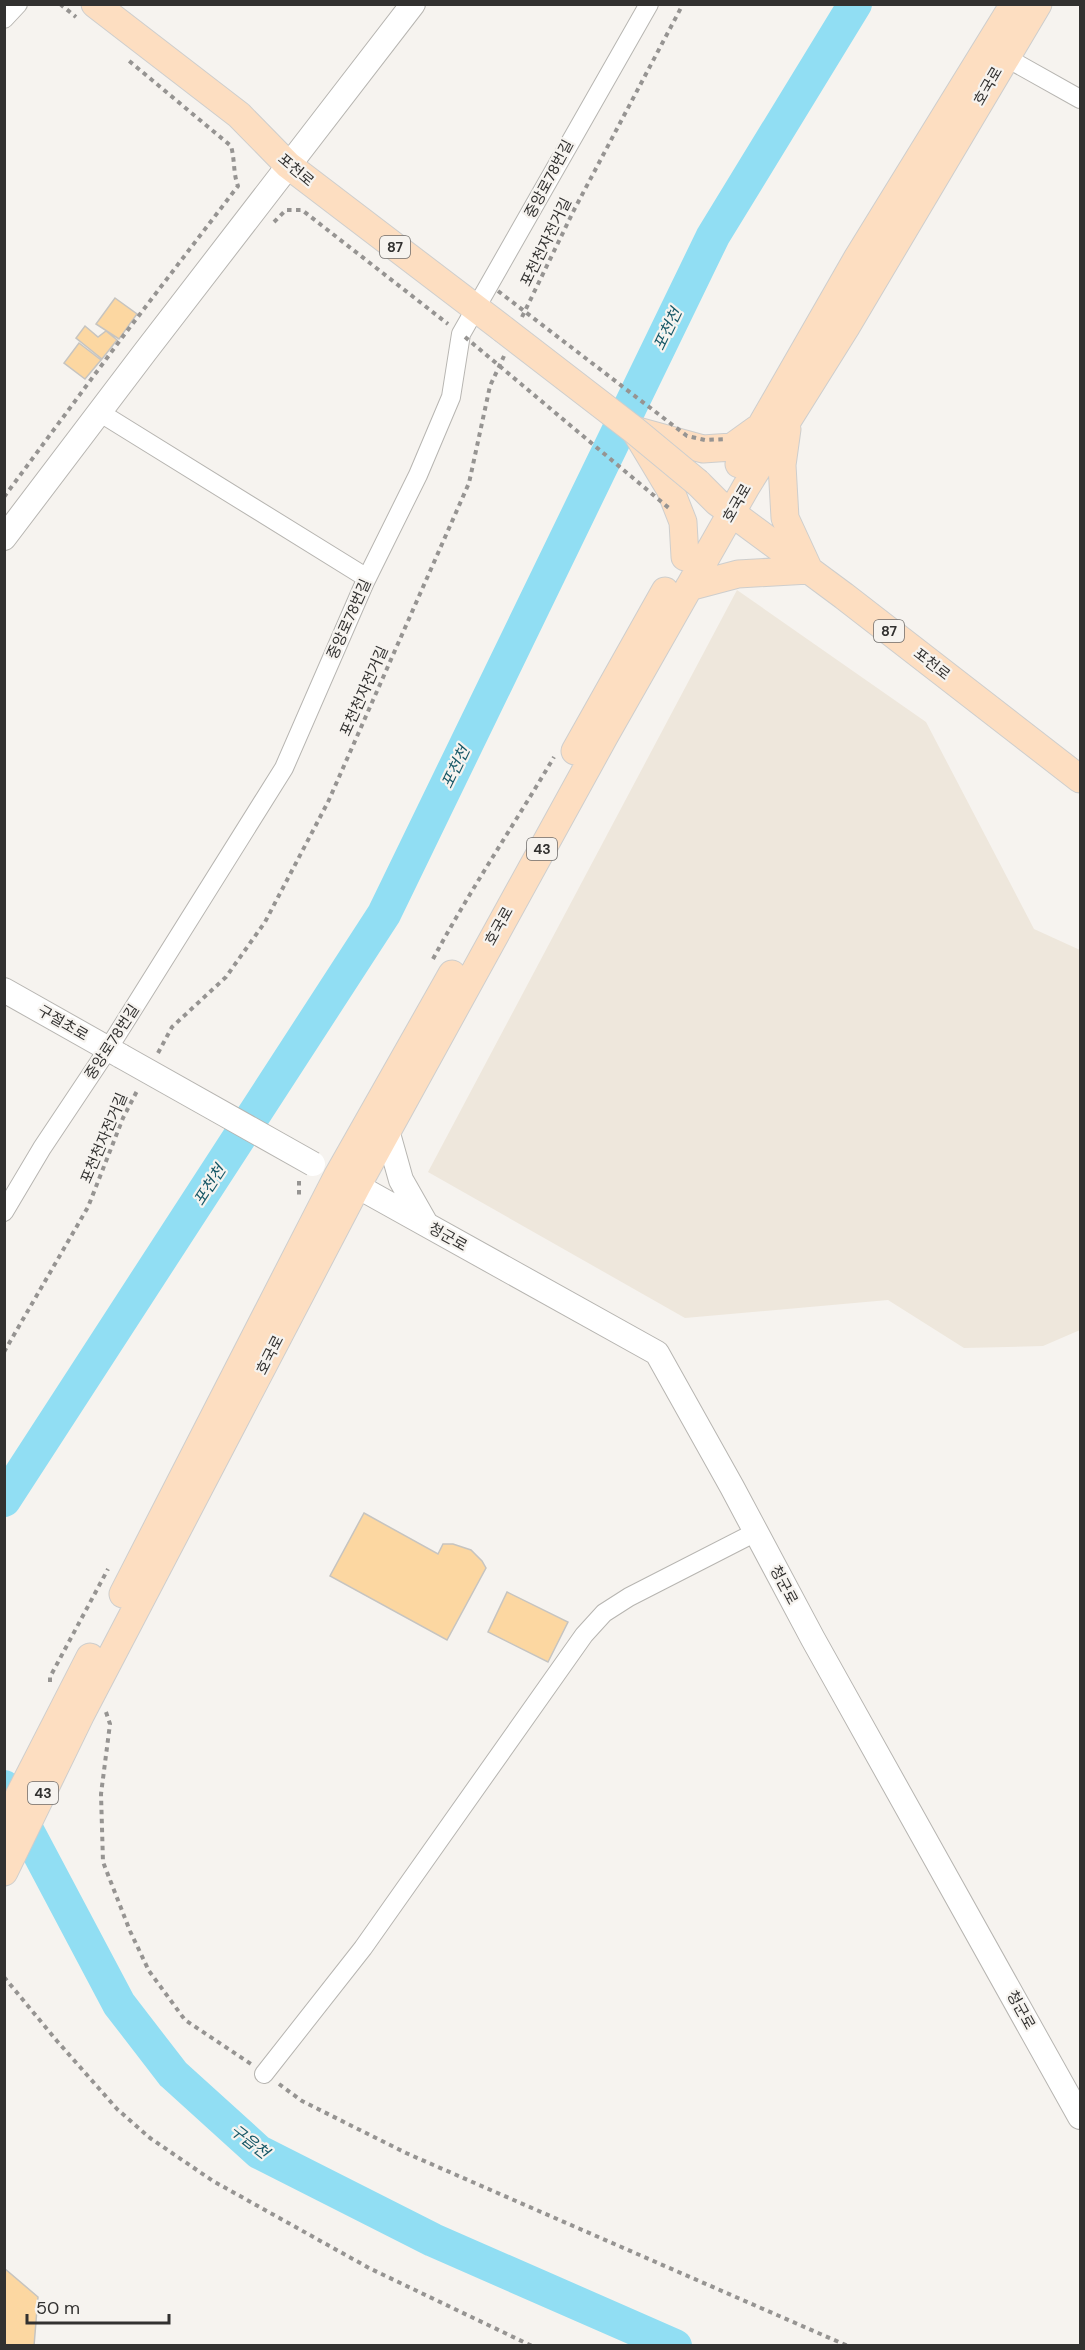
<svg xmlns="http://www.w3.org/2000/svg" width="1085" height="2350" font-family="'DM Sans','Noto Sans KR',sans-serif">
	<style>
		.built { fill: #eee7dc }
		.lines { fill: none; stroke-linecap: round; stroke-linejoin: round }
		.river { stroke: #91def3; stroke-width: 34 }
		.building { fill: #fcd7a1; stroke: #c6c4c0; stroke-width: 1.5 }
		.street-casing { stroke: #b7b5b1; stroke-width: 20 }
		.secondary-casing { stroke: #b7b5b1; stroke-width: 26 }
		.primary-casing { stroke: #cececd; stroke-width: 29 }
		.path { stroke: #969492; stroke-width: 4; stroke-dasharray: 4.5 4.5; stroke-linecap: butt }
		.street { stroke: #fff; stroke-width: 18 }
		.secondary { stroke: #fff; stroke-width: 24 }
		.primary { stroke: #fddec1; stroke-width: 27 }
		.secondary-bridge-casing { stroke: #b7b5b1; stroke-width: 26; stroke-linecap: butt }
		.primary-bridge-casing { stroke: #cececd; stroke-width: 29; stroke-linecap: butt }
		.path-bridge { stroke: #969492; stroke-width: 4; stroke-dasharray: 4.5 4.5; stroke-linecap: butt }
		.secondary-bridge { stroke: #fff; stroke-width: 24 }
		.primary-bridge { stroke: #fddec1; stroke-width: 27 }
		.labels { text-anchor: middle; stroke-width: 4.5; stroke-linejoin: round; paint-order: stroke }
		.shield { fill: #f6f3ef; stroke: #6d6b69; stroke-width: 1.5 }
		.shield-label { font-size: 14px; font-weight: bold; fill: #323130 }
		.street-label { font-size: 15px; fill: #323130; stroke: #f6f3ef }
		.water-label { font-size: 16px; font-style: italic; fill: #165766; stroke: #f6f3ef }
	</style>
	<rect width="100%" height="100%" fill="#f6f3ef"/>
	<path class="built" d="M737 590 926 722 1034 929 1080 950V1330L1043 1346 964 1348 888 1300 685 1318 428 1172Z"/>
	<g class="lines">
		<path class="river" d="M4 1500 384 914 713 236 855 4
			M4 1787 119 2004 173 2074 259 2152 433 2240 675 2346"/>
	</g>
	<path class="building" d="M115 298 137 314 119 339 96 324Z
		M85 326 98 337 106 331 117 340 102 359 76 338Z
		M79 343 101 360 85 379 64 363Z
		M364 1513 438 1554 443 1544H453L471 1550 482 1561 486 1568 447 1640 330 1576Z
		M507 1592 568 1622 548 1662 488 1632Z
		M4 2268 38 2297 34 2346H4Z"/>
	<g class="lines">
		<defs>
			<path id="street" d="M4 19 18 4
				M1005 57 1080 99
				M99 412 367 578
				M4 1212 42 1148 108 1049 284 768 365 582 418 475 451 397 461 334 649 4
				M264 2074 363 1948 584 1635 604 1613 629 1597 756 1532"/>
			<path id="secondary" d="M4 538 145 352 413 4
				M4 990 121 1056
				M387 1130 401 1180 426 1224
				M339 1178 357 1186 657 1353 732 1487 813 1639 1080 2117"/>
			<path id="primary" d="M95 4 239 115 288 165 503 329
				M634 430 703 449 732 447 757 429
				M637 434 670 489 683 522 685 557
				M739 464 858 257 1014 4
				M698 483 717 502 844 596 1080 779
				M689 587 738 574 809 570 785 518 782 465 787 429
				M575 751 665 591
				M123 1594 337 1177 452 974
				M4 1825 90 1657
				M4 1872 81 1714 357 1186 604 737 746 487 846 327 1038 4"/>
		</defs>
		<use href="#street" class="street-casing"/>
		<use href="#secondary" class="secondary-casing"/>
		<use href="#primary" class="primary-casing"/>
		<path class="path" d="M60 4 76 17
			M274 222 286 210H302L448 324
			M522 317 574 210 683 4
			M4 497 124 335 238 186C233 173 235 160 231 146L128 60
			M433 959C470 890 514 825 554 757
			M158 1053 172 1027 226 977 265 922 328 802 469 483 490 386 504 356
			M299 1181V1199
			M4 1352 88 1207 123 1118 138 1089
			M50 1682V1677L108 1569
			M106 1712 110 1724 101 1794 103 1862 130 1931 149 1971 185 2020 251 2064
			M4 1977 57 2041 117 2109 150 2138 213 2181 369 2268 532 2346
			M279 2084 302 2101 406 2153 848 2346"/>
		<use href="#street" class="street"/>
		<use href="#secondary" class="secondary"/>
		<use href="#primary" class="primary"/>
		<defs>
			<path id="secondary-bridge" d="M121 1056 313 1164"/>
			<path id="primary-bridge" d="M503 329 634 430 698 483"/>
		</defs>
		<use href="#secondary-bridge" class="secondary-bridge-casing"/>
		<use href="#primary-bridge" class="primary-bridge-casing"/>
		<path class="path-bridge" d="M498 291 687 436 705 440 727 439
			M465 337 670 509"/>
		<use href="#secondary-bridge" class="secondary-bridge"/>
		<use href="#primary-bridge" class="primary-bridge"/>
	</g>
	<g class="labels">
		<g class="shield">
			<rect x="380" y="236" width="30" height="22" rx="4.5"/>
			<rect x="874" y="620" width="30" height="22" rx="4.5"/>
			<rect x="527" y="838" width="30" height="22" rx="4.5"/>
			<rect x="28" y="1782" width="30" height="22" rx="4.5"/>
		</g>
		<g class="shield-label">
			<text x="395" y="252">87</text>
			<text x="889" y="636">87</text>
			<text x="542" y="854">43</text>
			<text x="43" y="1798">43</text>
		</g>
		<g class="street-label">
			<text transform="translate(988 86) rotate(-60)" y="5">호국로</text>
			<text transform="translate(296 170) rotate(40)" y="5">포천로</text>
			<text transform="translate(549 179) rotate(-62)" y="5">중앙로78번길</text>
			<text transform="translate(546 242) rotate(-64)" y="5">포천천자전거길</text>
			<text transform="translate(737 503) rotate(-60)" y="5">호국로</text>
			<text transform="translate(349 619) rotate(-66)" y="5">중앙로78번길</text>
			<text transform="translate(932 664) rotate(38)" y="5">포천로</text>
			<text transform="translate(364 691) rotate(-66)" y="5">포천천자전거길</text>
			<text transform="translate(499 926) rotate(-61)" y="5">호국로</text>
			<text transform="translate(63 1023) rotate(30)" y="5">구절초로</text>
			<text transform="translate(112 1042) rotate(-57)" y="5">중앙로78번길</text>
			<text transform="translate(104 1138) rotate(-67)" y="5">포천천자전거길</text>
			<text transform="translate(448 1237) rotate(29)" y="5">청군로</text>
			<text transform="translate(270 1355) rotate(-63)" y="5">호국로</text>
			<text transform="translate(784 1585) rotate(62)" y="5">청군로</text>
			<text transform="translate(1021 2010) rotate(61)" y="5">청군로</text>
		</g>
		<g class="water-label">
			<text transform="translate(667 329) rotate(-64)" y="6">포천천</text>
			<text transform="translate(455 767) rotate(-64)" y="6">포천천</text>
			<text transform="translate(209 1185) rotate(-57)" y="6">포천천</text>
			<text transform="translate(250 2141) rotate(38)" y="6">구읍천</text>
		</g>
	</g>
	<rect width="1085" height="2350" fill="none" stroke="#323130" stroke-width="12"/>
	<path d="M27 2314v9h142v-9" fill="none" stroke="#323130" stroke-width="3"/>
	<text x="36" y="2314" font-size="18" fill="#323130" stroke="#f6f3ef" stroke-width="4.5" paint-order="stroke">50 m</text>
</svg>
